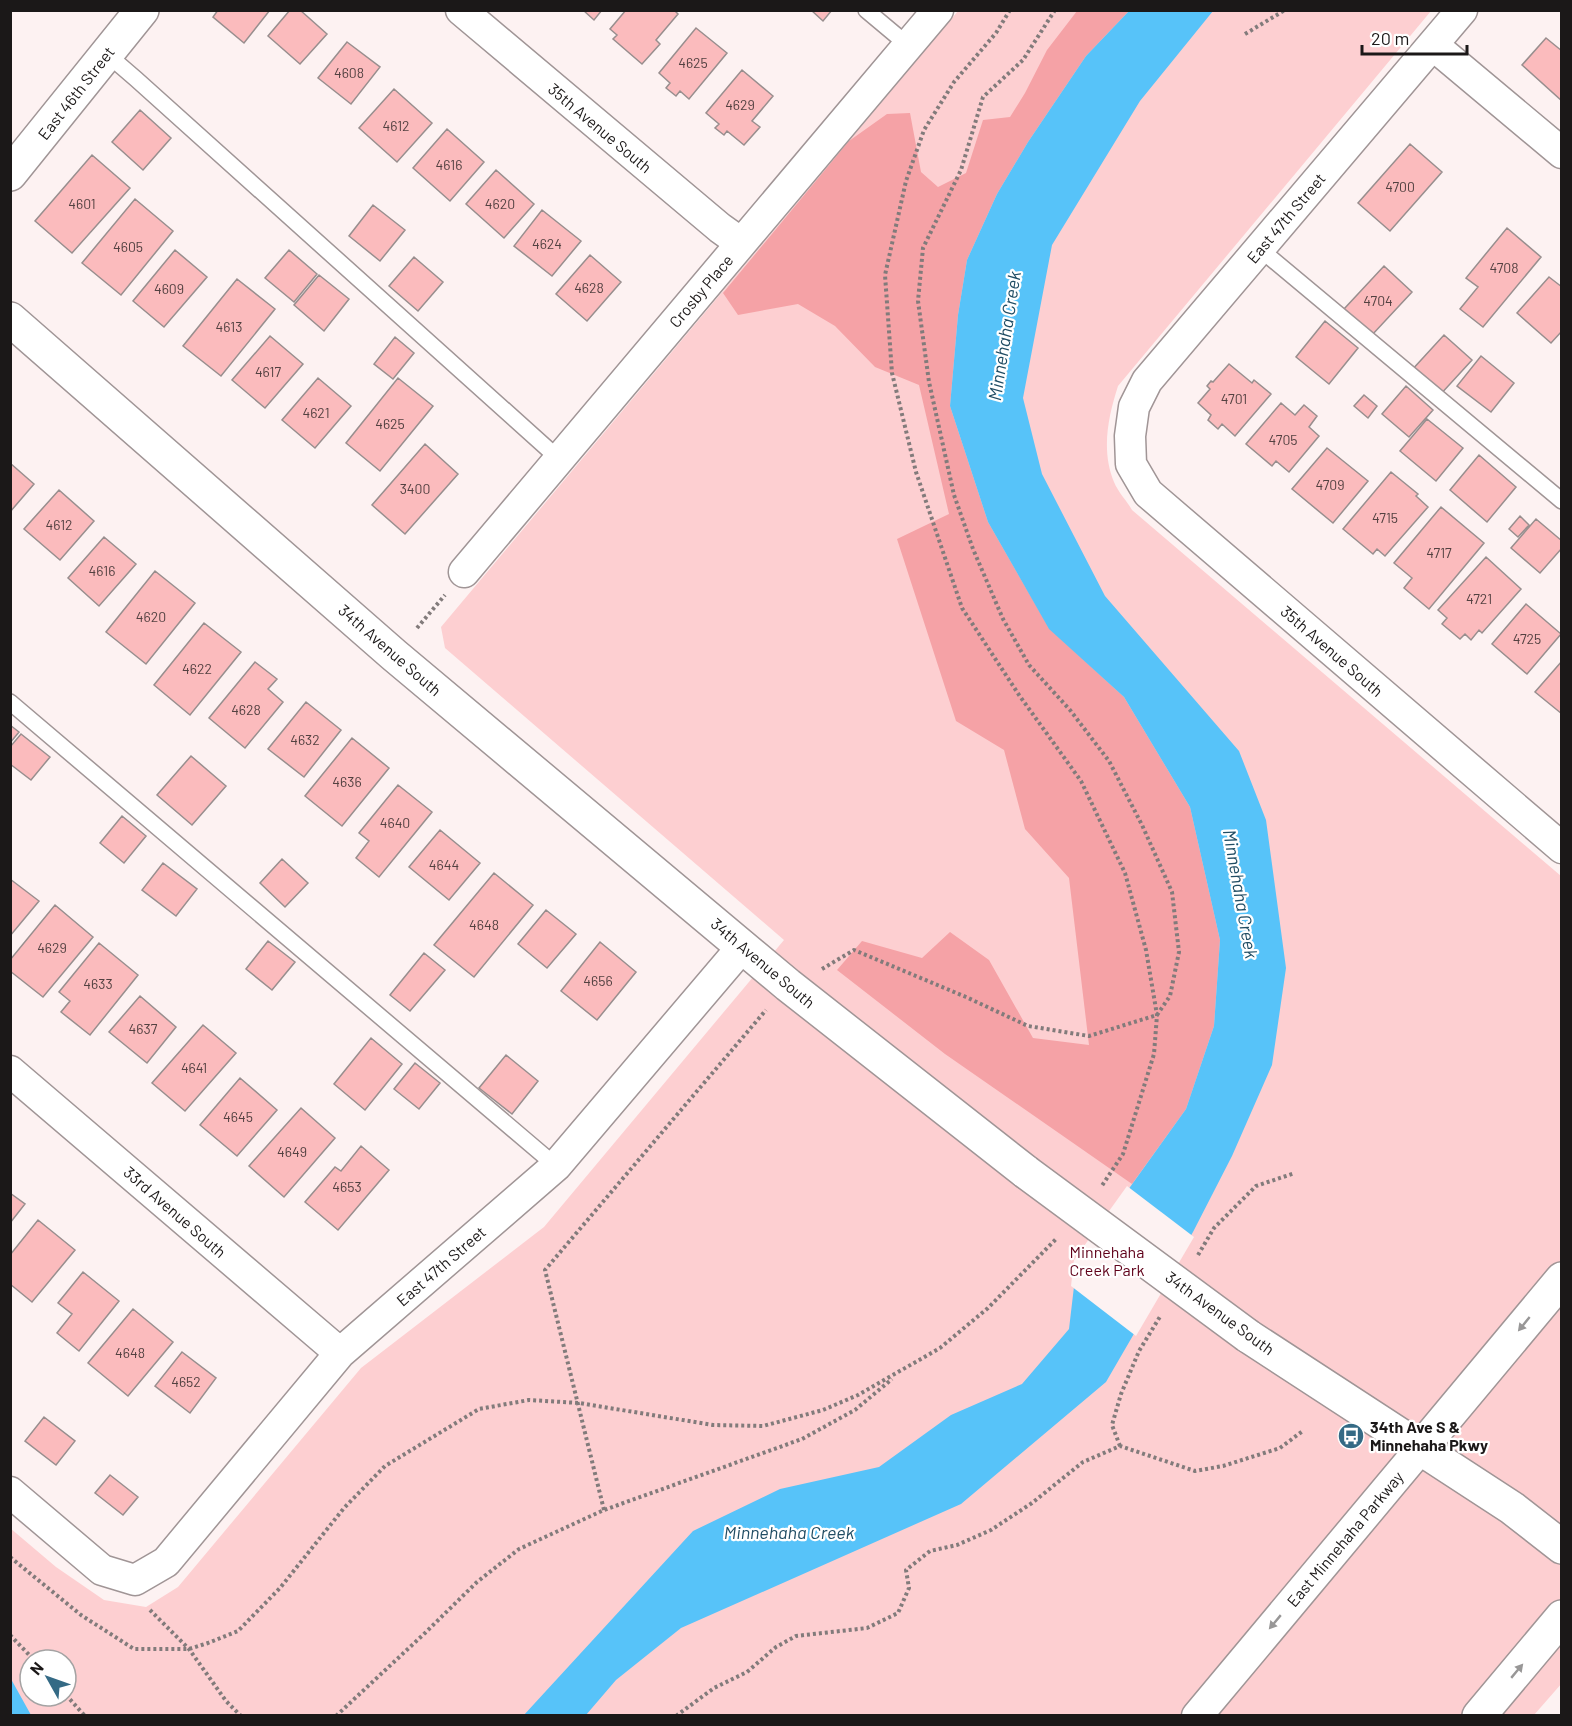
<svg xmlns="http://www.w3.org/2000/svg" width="1572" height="1726" font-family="Barlow,sans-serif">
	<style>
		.green { fill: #fdcfd1; fill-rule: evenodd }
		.forest { fill: #f5a2a6 }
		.water { fill: #57c3f9 }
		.pier { fill: #fdf2f2 }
		.building { fill: #fbbbbd; stroke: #988e8e; stroke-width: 1.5 }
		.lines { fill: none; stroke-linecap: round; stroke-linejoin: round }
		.service-casing { stroke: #a09596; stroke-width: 18 }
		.minor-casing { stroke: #a09596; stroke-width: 33 }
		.tertiary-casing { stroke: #a09596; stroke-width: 36 }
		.path { stroke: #827b7b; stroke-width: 4; stroke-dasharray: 3 3; stroke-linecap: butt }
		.service { stroke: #fff; stroke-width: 15 }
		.minor { stroke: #fff; stroke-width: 30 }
		.tertiary { stroke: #fff; stroke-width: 33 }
		.tertiary-bridge-casing { stroke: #a09596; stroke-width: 36; stroke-linecap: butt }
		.tertiary-bridge { stroke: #fff; stroke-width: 33 }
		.oneway { fill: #989797 }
		.labels { text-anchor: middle; stroke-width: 4.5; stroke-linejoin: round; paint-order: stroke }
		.number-label { font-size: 14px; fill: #534141 }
		.street-label { font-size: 16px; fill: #1b1818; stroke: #fff }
		.park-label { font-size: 16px; fill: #5f0019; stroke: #fff }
		.poi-label { font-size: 16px; font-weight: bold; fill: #1b1818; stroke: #fff; text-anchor: start }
		.water-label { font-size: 18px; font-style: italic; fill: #204d64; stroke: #fff }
	</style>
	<rect width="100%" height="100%" fill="#fdf2f2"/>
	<path class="green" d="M958 11H1431L1118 386C1108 417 1101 451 1114 482 1118 492 1127 501 1132 510L1561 876 1562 1683 1534 1715H11L10 1528 56 1567 104 1600 146 1607 178 1587 361 1368 544 1227 784 940 445 648 441 627ZM30 1660H66V1696H30Z"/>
	<path class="forest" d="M1077 11H1129L1086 56 1028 142 997 194 967 260 958 315 950 406 988 522 1049 628 1124 697 1190 807 1220 940 1214 1026 1186 1109 1132 1184 945 1054 837 970 862 941 922 958 950 932 989 960 1033 1038 1089 1045 1069 878 1025 829 1004 750 956 721 897 539 949 514 919 385 875 367 835 326 798 304 738 315 723 293 849 141 887 114 910 113 921 172 938 187 966 173 983 120 1010 117 1025 93 1047 50Z"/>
	<path class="water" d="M1129 11H1213L1140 101 1052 245 1023 398 1042 474 1105 596 1239 751 1266 820 1286 968 1272 1065 1232 1156 1193 1232 1106 1382 961 1504 681 1628 616 1680 586 1715 523 1716 693 1531 780 1489 879 1467 951 1415 1022 1384 1069 1329 1077 1261 1186 1109 1214 1026 1220 940 1190 807 1124 697 1049 629 988 522 950 406 958 315 967 260 997 194 1028 142 1086 56Z
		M10 1679H11L31 1715H11Z"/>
	<path class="pier" d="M1127 1186 1194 1237 1136 1336 1071 1286 1074 1260Z"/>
	<path class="building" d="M218 10H270L244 43 213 17Z
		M290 10H300L327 34 300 64 268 36Z
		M583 10H602L594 20Z
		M626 10H674L678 14 656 40 660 44 642 64 613 39 617 35 610 29Z
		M811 10H832L823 21Z
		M696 28 727 53 689 99 680 91 676 96 666 88 670 83 659 73Z
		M1546 38 1562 51V101L1522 65Z
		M347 42 380 67 351 104 318 78Z
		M742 70 773 96 752 121 760 127 744 145 727 131 724 135 715 128 719 124 706 113Z
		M394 89 432 123 397 162 359 128Z
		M140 110 171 138 143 170 112 142Z
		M447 129 484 162 450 201 413 168Z
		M1410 144 1442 172 1390 231 1358 203Z
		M92 155 130 188 72 253 35 221Z
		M496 170 534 204 504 238 466 204Z
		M135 199 173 231 121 295 82 263Z
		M373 205 405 230 380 261 349 236Z
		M542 210 581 241 552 276 514 246Z
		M1507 228 1541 257 1483 327 1460 309 1478 287 1466 278Z
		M175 250 207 277 164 327 133 301Z
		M289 250 317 274 294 302 265 278Z
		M590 255 621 282 587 321 556 294Z
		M414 257 443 282 418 311 389 286Z
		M1384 266 1412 292 1372 335 1344 309Z
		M319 275 349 299 324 331 294 305Z
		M1549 277 1562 287V331L1551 343 1517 313Z
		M237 279 275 309 221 376 183 346Z
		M1325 321 1358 348 1329 384 1296 357Z
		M1444 335 1472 360 1439 396 1411 371Z
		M270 336 303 364 265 408 232 380Z
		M395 337 414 353 393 379 374 364Z
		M1481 356 1514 383 1491 412 1457 386Z
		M1229 364 1252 383 1254 380 1271 394 1235 436 1222 424 1218 429 1208 420 1211 415 1198 403 1210 389 1207 386 1211 381 1213 382Z
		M318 378 351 406 315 448 282 420Z
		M398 378 433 406 380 471 346 443Z
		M1406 386 1433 410 1409 437 1382 414Z
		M1364 395 1377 406 1368 418 1354 406Z
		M1281 403 1295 415 1304 405 1317 416 1309 427 1319 436 1289 472 1276 461 1272 466 1246 444Z
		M1427 419 1463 448 1436 481 1400 451Z
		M425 444 458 474 405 534 372 505Z
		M1327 448 1368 481 1333 523 1292 489Z
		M1479 455 1516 487 1487 522 1450 490Z
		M10 463 34 484 10 512Z
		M1391 472 1418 494 1416 496 1428 507 1385 556 1377 549 1373 554 1343 529Z
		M59 490 94 521 60 560 24 529Z
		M1441 507 1484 543 1429 609 1404 588 1412 578 1394 563Z
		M1520 516 1529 525 1518 537 1509 529Z
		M1536 519 1562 541V548L1540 573 1511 548Z
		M104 537 136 564 99 606 68 578Z
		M1486 557 1521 589 1482 633 1479 630 1471 640 1465 634 1460 639 1442 624 1447 618 1438 610Z
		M155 571 195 603 146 664 106 632Z
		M1526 604 1561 634 1527 674 1492 644Z
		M204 623 241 652 190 715 154 685Z
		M1562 661V714L1535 692Z
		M255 662 277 679 268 689 283 702 245 748 209 718Z
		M306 702 341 730 304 777 268 749Z
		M10 725 19 732 10 743Z
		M21 734 50 757 31 780 10 764V747Z
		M352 738 389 768 342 826 305 796Z
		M191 756 226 786 192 825 157 795Z
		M398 785 432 812 379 877 356 858 369 841 359 833Z
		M122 816 146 836 124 863 100 843Z
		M440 830 480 863 449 900 409 867Z
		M282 859 308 883 285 907 260 883Z
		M163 863 197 889 176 916 142 890Z
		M494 873 533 905 474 977 434 945Z
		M10 879 39 901 10 936Z
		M55 905 93 937 43 997 10 971V960Z
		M546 910 576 934 547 968 518 944Z
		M268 941 295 962 272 990 246 969Z
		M600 942 636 972 597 1020 561 991Z
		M99 943 138 975 90 1035 61 1012 70 1001 59 992Z
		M424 953 445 970 410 1011 390 995Z
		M140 996 176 1027 147 1063 109 1032Z
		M203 1025 236 1053 185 1111 152 1083Z
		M371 1038 402 1064 365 1110 334 1084Z
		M506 1055 538 1081 512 1114 479 1088Z
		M415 1063 440 1083 419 1109 394 1089Z
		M240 1078 277 1110 237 1156 200 1125Z
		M301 1108 335 1138 284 1197 249 1166Z
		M361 1146 389 1170 338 1230 305 1202 335 1167 341 1171Z
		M10 1193 25 1204 10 1223Z
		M38 1220 75 1250 32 1302 10 1284V1255Z
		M83 1272 119 1301 79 1351 57 1333 72 1314 58 1303Z
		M133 1309 173 1342 128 1396 88 1363Z
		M182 1352 216 1378 190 1413 155 1386Z
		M44 1417 75 1441 56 1465 25 1441Z
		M110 1475 138 1497 123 1515 95 1493Z"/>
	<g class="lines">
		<defs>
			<path id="service" d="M866 10 909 46
				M107 54 136 79 559 459
				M1260 249 1562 501
				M10 702 556 1166"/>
			<path id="minor" d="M461 10 720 228 741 243
				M1462 10 1147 381 1134 407 1130 436 1131 464 1148 493 1562 848
				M1433 45 1562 153
				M464 572 938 10
				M10 1071 340 1353
				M10 1492 102 1570 135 1580 166 1562 340 1353 556 1166 743 946
				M1197 1716 1421 1448"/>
			<path id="tertiary" d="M10 174 142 10
				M10 319 394 655 788 985 1026 1172
				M1248 1336 1512 1508 1562 1547
				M1421 1448 1562 1279
				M1479 1716 1562 1617"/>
		</defs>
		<use href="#service" class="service-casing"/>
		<use href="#minor" class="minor-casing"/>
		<use href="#tertiary" class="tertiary-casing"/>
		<path class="path" d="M1010 10 996 33 954 82 924 130 906 181 885 275 892 373 916 472 962 608 1019 695 1081 781 1125 873 1146 950 1157 1015 1154 1054 1123 1154 1101 1187
			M1245 34 1285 10
			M417 628 445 595
			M822 969 854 950 966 997 1028 1026 1089 1036 1157 1015 1170 996 1179 952 1172 892 1142 825 1109 761 1070 710 1029 665 1003 619 973 549 954 495 929 382 918 301 923 248 961 170 983 97 1023 60 1055 10
			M1198 1255 1214 1228 1256 1186 1295 1173
			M1120 1446 1112 1425 1121 1394 1139 1351 1161 1315
			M604 1510 545 1270 766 1010
			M10 1557 81 1615 134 1649H189L208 1643 238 1631 280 1588 344 1508 385 1466 479 1409 529 1400 579 1403 713 1425 763 1426 823 1410 858 1395 940 1348 988 1308 1057 1238
			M150 1610 189 1649 226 1701 241 1716
			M10 1635 34 1660
			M66 1695 85 1716
			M336 1716 425 1633 477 1582 519 1549 604 1510 802 1439 855 1410 892 1379
			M676 1716 714 1688 747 1672 776 1647 796 1636 867 1628 898 1613 909 1588 906 1570 930 1551 957 1545 991 1530 1032 1503 1083 1462 1120 1446 1195 1471 1223 1466 1280 1448 1304 1430"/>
		<use href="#service" class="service"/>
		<use href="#minor" class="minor"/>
		<use href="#tertiary" class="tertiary"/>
		<defs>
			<path id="tertiary-bridge" d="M1026 1172 1248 1336"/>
		</defs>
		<use href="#tertiary-bridge" class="tertiary-bridge-casing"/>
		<use href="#tertiary-bridge" class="tertiary-bridge"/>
	</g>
	<defs><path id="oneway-solid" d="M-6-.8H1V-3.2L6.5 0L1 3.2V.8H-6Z" transform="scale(1.5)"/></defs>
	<g class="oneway">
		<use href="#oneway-solid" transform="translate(1524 1324) rotate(129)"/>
		<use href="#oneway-solid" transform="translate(1275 1622) rotate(130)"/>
		<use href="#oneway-solid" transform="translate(1517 1671) rotate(-50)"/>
	</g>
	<defs>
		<symbol id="bus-disc" viewBox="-11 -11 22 22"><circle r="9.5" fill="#346a85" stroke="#fff"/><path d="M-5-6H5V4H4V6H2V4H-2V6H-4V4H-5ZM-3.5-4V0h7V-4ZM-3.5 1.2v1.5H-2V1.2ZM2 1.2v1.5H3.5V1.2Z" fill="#fff"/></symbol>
	</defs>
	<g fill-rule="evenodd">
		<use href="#bus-disc" x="1336" y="1421" width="30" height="30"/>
	</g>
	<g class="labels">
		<g class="number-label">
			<text x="693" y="68">4625</text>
			<text x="349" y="78">4608</text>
			<text x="740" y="110">4629</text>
			<text x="396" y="131">4612</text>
			<text x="449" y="170">4616</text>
			<text x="1400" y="192">4700</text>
			<text x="82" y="209">4601</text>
			<text x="500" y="209">4620</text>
			<text x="547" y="249">4624</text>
			<text x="128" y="252">4605</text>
			<text x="1504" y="273">4708</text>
			<text x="589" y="293">4628</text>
			<text x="169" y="294">4609</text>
			<text x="1378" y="306">4704</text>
			<text x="229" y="332">4613</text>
			<text x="268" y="377">4617</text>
			<text x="1234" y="404">4701</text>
			<text x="316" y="418">4621</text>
			<text x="390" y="429">4625</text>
			<text x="1283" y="445">4705</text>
			<text x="1330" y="490">4709</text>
			<text x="415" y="494">3400</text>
			<text x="1385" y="523">4715</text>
			<text x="59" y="530">4612</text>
			<text x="1439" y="558">4717</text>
			<text x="102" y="576">4616</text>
			<text x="1479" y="604">4721</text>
			<text x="151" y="622">4620</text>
			<text x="1527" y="644">4725</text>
			<text x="197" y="674">4622</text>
			<text x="246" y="715">4628</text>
			<text x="305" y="745">4632</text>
			<text x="347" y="787">4636</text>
			<text x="395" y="828">4640</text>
			<text x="444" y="870">4644</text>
			<text x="484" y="930">4648</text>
			<text x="52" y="953">4629</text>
			<text x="598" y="986">4656</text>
			<text x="98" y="989">4633</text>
			<text x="143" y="1034">4637</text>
			<text x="194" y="1073">4641</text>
			<text x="238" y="1122">4645</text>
			<text x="292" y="1157">4649</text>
			<text x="347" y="1192">4653</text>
			<text x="130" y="1358">4648</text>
			<text x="186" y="1387">4652</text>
		</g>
		<g class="street-label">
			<text transform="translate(76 93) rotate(-52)" y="6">East 46th Street</text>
			<text transform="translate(600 128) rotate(40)" y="6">35th Avenue South</text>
			<text transform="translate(1286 218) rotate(-50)" y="6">East 47th Street</text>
			<text transform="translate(701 291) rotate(-50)" y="6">Crosby Place</text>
			<text transform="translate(390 650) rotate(41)" y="6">34th Avenue South</text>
			<text transform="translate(1332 651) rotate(41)" y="6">35th Avenue South</text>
			<text transform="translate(763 963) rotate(40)" y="6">34th Avenue South</text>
			<text transform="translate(175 1212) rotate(41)" y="6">33rd Avenue South</text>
			<text transform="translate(441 1266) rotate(-41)" y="6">East 47th Street</text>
			<text transform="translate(1220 1313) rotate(36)" y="6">34th Avenue South</text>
			<text transform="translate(1345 1539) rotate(-50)" y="6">East Minnehaha Parkway</text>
		</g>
		<g class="park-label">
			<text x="1107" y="1258">Minnehaha<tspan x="1107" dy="18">Creek Park</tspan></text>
		</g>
		<g class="poi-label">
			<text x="1370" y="1433">34th Ave S &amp;<tspan x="1370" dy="18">Minnehaha Pkwy</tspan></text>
		</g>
		<g class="water-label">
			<text transform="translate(1005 336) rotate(-81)" y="6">Minnehaha Creek</text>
			<text transform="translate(1240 894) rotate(80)" y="6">Minnehaha Creek</text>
			<text x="789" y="1539">Minnehaha Creek</text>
		</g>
	</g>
	<rect width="1572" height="1726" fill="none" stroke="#1b1818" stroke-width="24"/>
	<g transform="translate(48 1678) rotate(310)"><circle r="28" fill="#ffffff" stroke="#a4a3a3" stroke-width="1.5"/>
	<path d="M0-4.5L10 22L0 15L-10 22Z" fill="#346a85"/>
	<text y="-9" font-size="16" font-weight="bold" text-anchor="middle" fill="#1b1818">N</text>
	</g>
	<path d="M1362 45v9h105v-9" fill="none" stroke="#1b1818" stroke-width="3"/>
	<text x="1371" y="45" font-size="18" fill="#1b1818" stroke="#ffffff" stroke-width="4.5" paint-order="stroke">20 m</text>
</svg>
